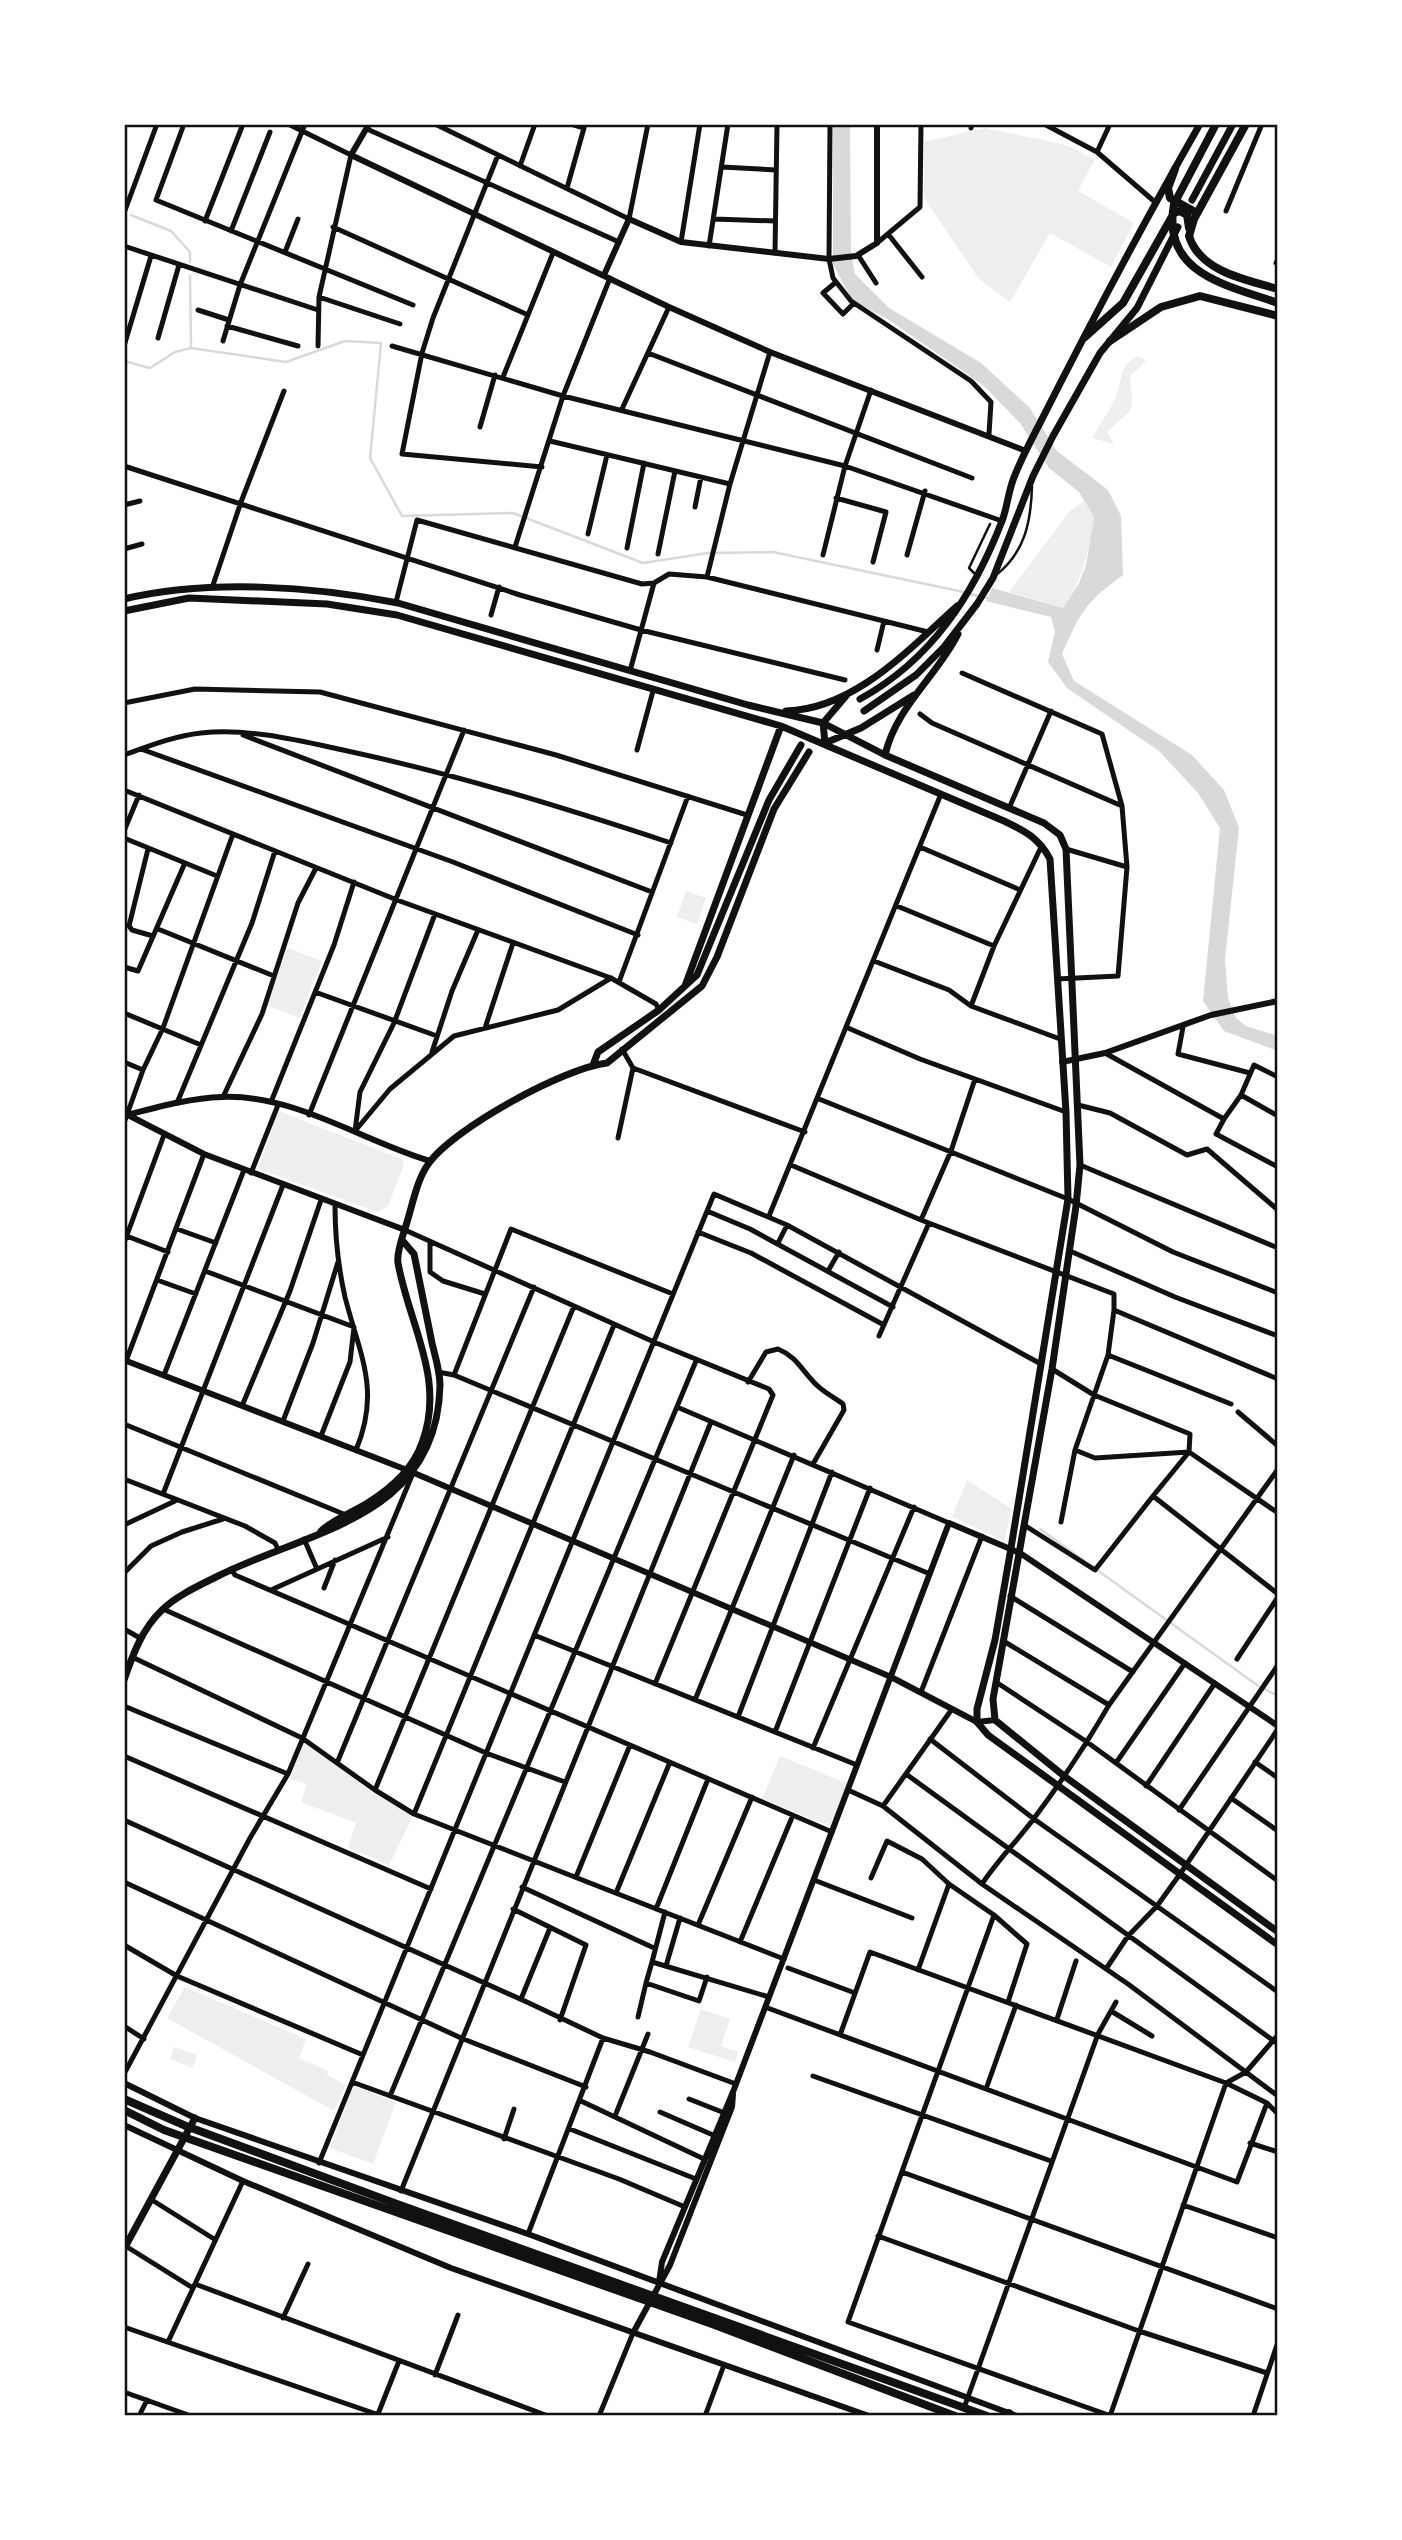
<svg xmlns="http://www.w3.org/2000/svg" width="1402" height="2540" font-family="Merriweather,serif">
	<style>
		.green { fill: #eee }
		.water { fill: #d9d9d9 }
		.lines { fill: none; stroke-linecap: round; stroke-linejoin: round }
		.stream { stroke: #d9d9d9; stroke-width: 2.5 }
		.service { stroke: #111; stroke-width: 2.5 }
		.minor { stroke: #111; stroke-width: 5 }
		.tertiary { stroke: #111; stroke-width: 6 }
		.secondary { stroke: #111; stroke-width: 7 }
		.primary { stroke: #111; stroke-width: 8 }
		.neatline { fill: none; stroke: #111; stroke-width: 2.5 }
	</style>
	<rect width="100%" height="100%" fill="#fff"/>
	<path class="green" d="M985 128 1066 145 1095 159 1078 191 1134 223 1111 267 1050 233 1010 302 979 279 924 198V142Z
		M1138 356 1146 361 1130 376 1132 399 1130 411 1107 432 1114 444 1092 438C1100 424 1112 408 1117 393 1123 377 1119 366 1138 356Z
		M1084 501 1094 517C1088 554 1084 576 1063 608L1009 592 1070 511Z
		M686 891 706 898 697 924 677 917Z
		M288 948 322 961 299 1018 266 1005Z
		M278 1111 402 1159 404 1165 388 1206 378 1212 258 1169Z
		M967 1480 1012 1509 1004 1541 952 1517Z
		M303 1743 311 1746 373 1793 413 1816 389 1865 348 1847 356 1823 301 1802 307 1784 290 1779Z
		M780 1756 848 1784 830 1826 762 1799Z
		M185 1987 306 2039 299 2058 328 2071 327 2075 346 2085 334 2111 167 2018Z
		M701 2009 730 2019 721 2046 738 2052 735 2062 688 2047Z
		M174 2047 197 2055 193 2068 170 2059Z
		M353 2086 396 2102 373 2164 330 2148Z"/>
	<path class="water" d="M833 124H850L851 253 855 274 889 308 981 363 1029 407 1057 451 1108 490 1121 516 1123 575C1085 603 1081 611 1062 654L1074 681 1192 755 1224 790 1239 828 1225 959 1228 998 1236 1018 1246 1026 1278 1036V1051L1224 1031 1203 1001 1220 828 1198 793 1159 751 1067 688 1048 662 1055 632 1051 617 986 601 992 588 1063 608 1079 583 1086 565 1094 517 1079 492 1049 468 1020 423 983 385 889 320 852 300 833 264Z"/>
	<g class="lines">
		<path class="stream" d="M131 215 171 231 190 252V262
			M190 276 191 346
			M124 361 150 368 175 352 191 348 286 362 345 341 381 343 370 458 402 516 513 513 643 563 708 553 773 552 964 592
			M970 594 991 599
			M1040 1529 1257 1685 1278 1696"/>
		<path class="service" d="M975 574 969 568 990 524
			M995 576C1025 553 1031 522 1032 486"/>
		<path class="minor" d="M184 124 156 200 413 305
			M288 124 351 155 319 297 318 346
			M435 124 629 219 648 124
			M571 124 584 128V124
			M830 124 829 259 833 278 851 301 971 381 991 402 989 434
			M1044 124 1097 152 1155 202
			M971 128 972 124
			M367 129 619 242
			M1097 152 1110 124
			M498 155 433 318 422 353 402 454 542 467
			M520 166 535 124
			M722 167 776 170
			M567 188 584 128
			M1226 211 1262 124
			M124 213 157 124
			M714 219 775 221
			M205 221 243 124
			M333 227 526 314
			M231 231 270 132
			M888 234 922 277
			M681 242 700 124
			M877 243 920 207 921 124
			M124 246 318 310
			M709 246 728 124
			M285 252 298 219
			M775 253 777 124
			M858 255 876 283
			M1276 263 1278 259
			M836 282 823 293 843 314 854 303
			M319 297 400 324
			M198 310 229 320
			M227 326 298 346
			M158 338 179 265
			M223 341 240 285 305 124
			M124 346 151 256
			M392 346 563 396 845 466 871 390
			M648 353 972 478
			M503 377 553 253
			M622 409 669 307
			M480 427 495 375
			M550 441 730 484
			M124 466 520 595 641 630 845 680
			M836 498 886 512 873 562
			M124 505 140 501
			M695 507 701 477
			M588 534 607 455
			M515 547 563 396 610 278
			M627 548 644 463
			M124 549 142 544
			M658 554 675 471
			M823 555 845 466 1002 521
			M907 555 925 491
			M707 577 730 484 770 352
			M212 588 241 502 284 391
			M396 602 417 520 642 584 654 583 669 574 707 577 928 632
			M491 615 499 587
			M877 650 884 621
			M630 671 654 583
			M962 673 1102 734 1122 806 1127 867 1118 976 1057 979
			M124 703 195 689 320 692 556 755 747 815
			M920 714 932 723 1122 806
			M243 735 652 892
			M141 749 453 862 638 935
			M637 750 653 691
			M124 755C149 746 174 736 201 733 249 728 297 740 343 750 455 774 562 807 671 843
			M124 790 397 900 611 978 656 1004 659 1010
			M1010 806 1051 711
			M124 831 139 795
			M124 838 217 876
			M920 847 1018 889
			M148 849 129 926 132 930 153 936
			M1066 849 1127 867
			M897 906 994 946
			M158 929 274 976
			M874 961 949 990 971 1006 1060 1039
			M124 967 138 971 184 865
			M619 982 688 796
			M315 992 437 1036
			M971 1006 994 946 1042 845
			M124 1013 201 1045
			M1183 1027 1178 1054 1250 1073
			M485 1028 513 943
			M848 1028 920 1059 1066 1112
			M622 1049 633 1068 805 1132
			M432 1052 452 991 478 930
			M1105 1053 1224 1119 1241 1095 1278 1116
			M124 1062 143 1070
			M1241 1095 1254 1065 1278 1077
			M223 1097 262 1014 298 903 316 868
			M819 1099 1068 1199 1173 1252 1278 1293
			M271 1102 334 945 354 882
			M177 1103 252 923 275 851
			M1078 1105 1110 1113 1187 1155 1207 1149 1278 1210
			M309 1115 464 730
			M1224 1119 1216 1134 1278 1167
			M124 1123 143 1070 163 1028 233 834
			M355 1131 390 1089 454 1036 558 1010 611 978
			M355 1131 360 1092 394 1023 435 914
			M618 1138 633 1068
			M791 1165 921 1220 1114 1294V1310L1278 1379
			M1080 1165 1278 1248
			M251 1173 278 1105
			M335 1205C335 1236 338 1266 345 1297 360 1356 381 1390 356 1450
			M707 1211 750 1229 893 1307
			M769 1216 941 794
			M921 1220 951 1151 975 1079
			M177 1229 216 1243
			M405 1230 654 1342 769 1389 773 1395 655 1684
			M698 1232 751 1253 884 1325
			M124 1235 168 1252
			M124 1243 164 1135
			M778 1243 787 1225
			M430 1244V1272L443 1281 485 1294
			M1070 1251 1175 1297 1278 1336
			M205 1271 354 1327 350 1362 321 1436
			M828 1271 839 1252
			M157 1280 196 1294
			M1114 1310 1108 1355 1075 1450 1095 1458 1189 1452 1278 1513
			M879 1336 929 1223
			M1108 1355 1231 1404
			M126 1361 204 1154
			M1052 1369 1094 1395 1190 1434 1189 1452 1153 1496
			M438 1372 454 1375 511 1229 673 1294
			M164 1375 244 1170
			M454 1375 930 1574
			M748 1382 766 1352 778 1349C795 1356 800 1367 811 1379 819 1390 832 1396 843 1404L844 1410 813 1464
			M242 1406 290 1291 321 1200
			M677 1407 949 1523
			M1238 1412 1278 1446
			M283 1421 313 1343 338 1262
			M124 1424 346 1515
			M124 1479 245 1526 275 1543 278 1549
			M163 1494 283 1185
			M1061 1522 1075 1450
			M124 1525 175 1501
			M1024 1525 1095 1570 1153 1496 1278 1594
			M304 1539 317 1569
			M231 1569 235 1575 832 1832
			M124 1573 151 1546 182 1532 223 1519
			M324 1588 335 1560
			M271 1590 388 1537
			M1010 1596 1133 1672
			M163 1609 486 1753 565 1782
			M124 1629 140 1638
			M534 1635 857 1765
			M1005 1642 1109 1705
			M132 1657 302 1738 375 1790 414 1814 784 1959
			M1237 1659 1278 1597
			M996 1682 1087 1742 1278 1881
			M921 1692 982 1536
			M695 1700 794 1455
			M124 1706 288 1774
			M738 1717 832 1472
			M775 1732 870 1488
			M930 1739 1034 1819 1278 1992
			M813 1748 914 1507
			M124 1756 431 1889
			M1255 1762 1278 1778
			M337 1763 534 1287
			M1116 1763 1185 1663
			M906 1774 1278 2044
			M1146 1786 1215 1683
			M375 1790 574 1306
			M848 1790 883 1806 982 1884 1128 1984 1278 2096
			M1231 1798 1278 1831
			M883 1806 952 1709
			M1179 1810 1278 1665
			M414 1814 614 1325
			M124 1820 529 2003 603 2038 650 2052 736 2084
			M576 1877 630 1745
			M871 1878 887 1841 922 1859 949 1884 994 1915 848 2322 1111 2416
			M814 1880 912 1918
			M124 1882 461 2038 586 2087
			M982 1884C998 1860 1018 1840 1035 1817 1062 1781 1087 1743 1109 1705L1278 1469
			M522 1887 654 1948
			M616 1893 670 1762
			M513 1909 586 1945 560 2020
			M656 1909 708 1779
			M665 1912 652 1962 769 1997
			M994 1915 1027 1944 1008 2002
			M698 1925 752 1797
			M740 1942 793 1815
			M124 1945 177 1976 363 2055
			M652 1962 646 1983 699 2001 707 1977
			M666 1966 680 1918
			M788 1968 855 1993
			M1106 1969 1128 1936 1157 1906 1180 1874 1278 1729
			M918 1970 949 1884
			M521 1999 550 1928
			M765 2007 1237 2182 1267 2103
			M1111 2011 1152 2036
			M638 2017 646 1983
			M1057 2019 1076 1961
			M124 2026 144 2039
			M840 2035 870 1952 1226 2083 1267 2103 1278 2114
			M124 2074 250 1838 288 1774 413 1473
			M813 2076 1051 2161
			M352 2082 619 2179 685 2207
			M986 2089 1016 2005
			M390 2096 696 1361
			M689 2099 722 2112
			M581 2101 704 2159
			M660 2112 713 2135
			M615 2116 648 2034
			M570 2129 696 2179
			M504 2139 514 2109
			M1250 2143 1278 2152
			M319 2163 714 1194 787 1225 1041 1364
			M902 2172 1278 2309
			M401 2191 711 1422
			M152 2200 214 2239
			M1183 2205 1278 2238
			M528 2234 603 2038
			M878 2236 1139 2331 1267 2373
			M124 2245 193 2288
			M195 2284 548 2416
			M283 2318 308 2264
			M124 2327 382 2416
			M168 2342 243 2181
			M435 2375 458 2315
			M124 2392 191 2416
			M964 2408 1098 2034 1116 2002
			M378 2414 399 2361
			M139 2416 147 2400
			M599 2416 633 2333
			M705 2416 724 2365
			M1110 2416 1226 2083 1246 2072 1278 2035
			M1253 2416 1278 2342"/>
		<path class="tertiary" d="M369 124 351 155 669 307 770 352 1026 451
			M604 275 629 219 681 242 829 259 856 256 877 243V124
			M1062 1062 1105 1053 1211 1015 1278 1001
			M126 1114 204 1154 405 1230
			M127 1115C158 1107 190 1098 222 1097 295 1094 362 1141 430 1161
			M124 1360 407 1470 891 1677 977 1722 995 1720
			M124 2083 195 2118 528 2234 1017 2416
			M124 2125 243 2181 451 2268 869 2416
			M659 2282 662 2262 733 2092 949 1523 1020 1553 1278 1726
			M633 2333 670 2265 732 2107 733 2094"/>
		<path class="secondary" d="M1192 200 1233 124
			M124 599C209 579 313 586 398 603L748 705 823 723 885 755 1044 823 1060 835 1066 849 1080 1165 1076 1206 1052 1369 993 1699 995 1720 1064 1776 1278 1932
			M124 611 189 598 327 604 397 615 781 726 1004 821C1025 831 1039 838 1050 859L1066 1112 1068 1199 1011 1548 995 1640 977 1709V1722L988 1735 1278 1945
			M860 699C931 660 973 596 1002 521 1007 508 1008 494 1013 480 1020 461 1030 442 1040 423 1091 322 1144 222 1200 124
			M786 711C855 709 909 649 957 606
			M864 711 916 675 944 647 977 604 993 578 1033 476 1053 436 1100 353 1137 308 1178 227
			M825 743 861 728 914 695
			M825 743 823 723 846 696
			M885 755C896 707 937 676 958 634
			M685 986 781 726
			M593 1065 598 1052 659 1010 697 975 769 800 801 745
			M321 1531C334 1519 351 1513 366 1504 389 1490 413 1469 422 1443 446 1379 409 1325 398 1263 396 1252 404 1233 407 1222 413 1203 417 1179 429 1163 454 1128 564 1068 607 1063L702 986 717 957 774 809 809 752
			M124 1680C133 1654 142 1629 162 1610 176 1596 198 1586 216 1577 311 1529 437 1519 440 1385 440 1371 435 1356 432 1343 426 1313 420 1284 414 1254L402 1240
			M124 2249 195 2118"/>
		<path class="primary" d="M1216 124 1174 204C1161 274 1227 285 1278 303
			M1246 124 1194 219 1189 236C1200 272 1247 280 1278 289
			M1175 169 1168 188 1170 198 1197 213
			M1085 337 1123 303 1174 213 1180 211 1187 215 1189 228
			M1110 341 1161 307 1200 296 1278 316
			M124 2099 186 2126 397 2204 987 2416
			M124 2110 164 2130 712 2324 955 2416
			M1008 2416 1009 2413"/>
	</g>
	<rect width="1402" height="2540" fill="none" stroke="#ffffff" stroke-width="252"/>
	<rect x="126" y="126" width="1150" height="2288" class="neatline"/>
</svg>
